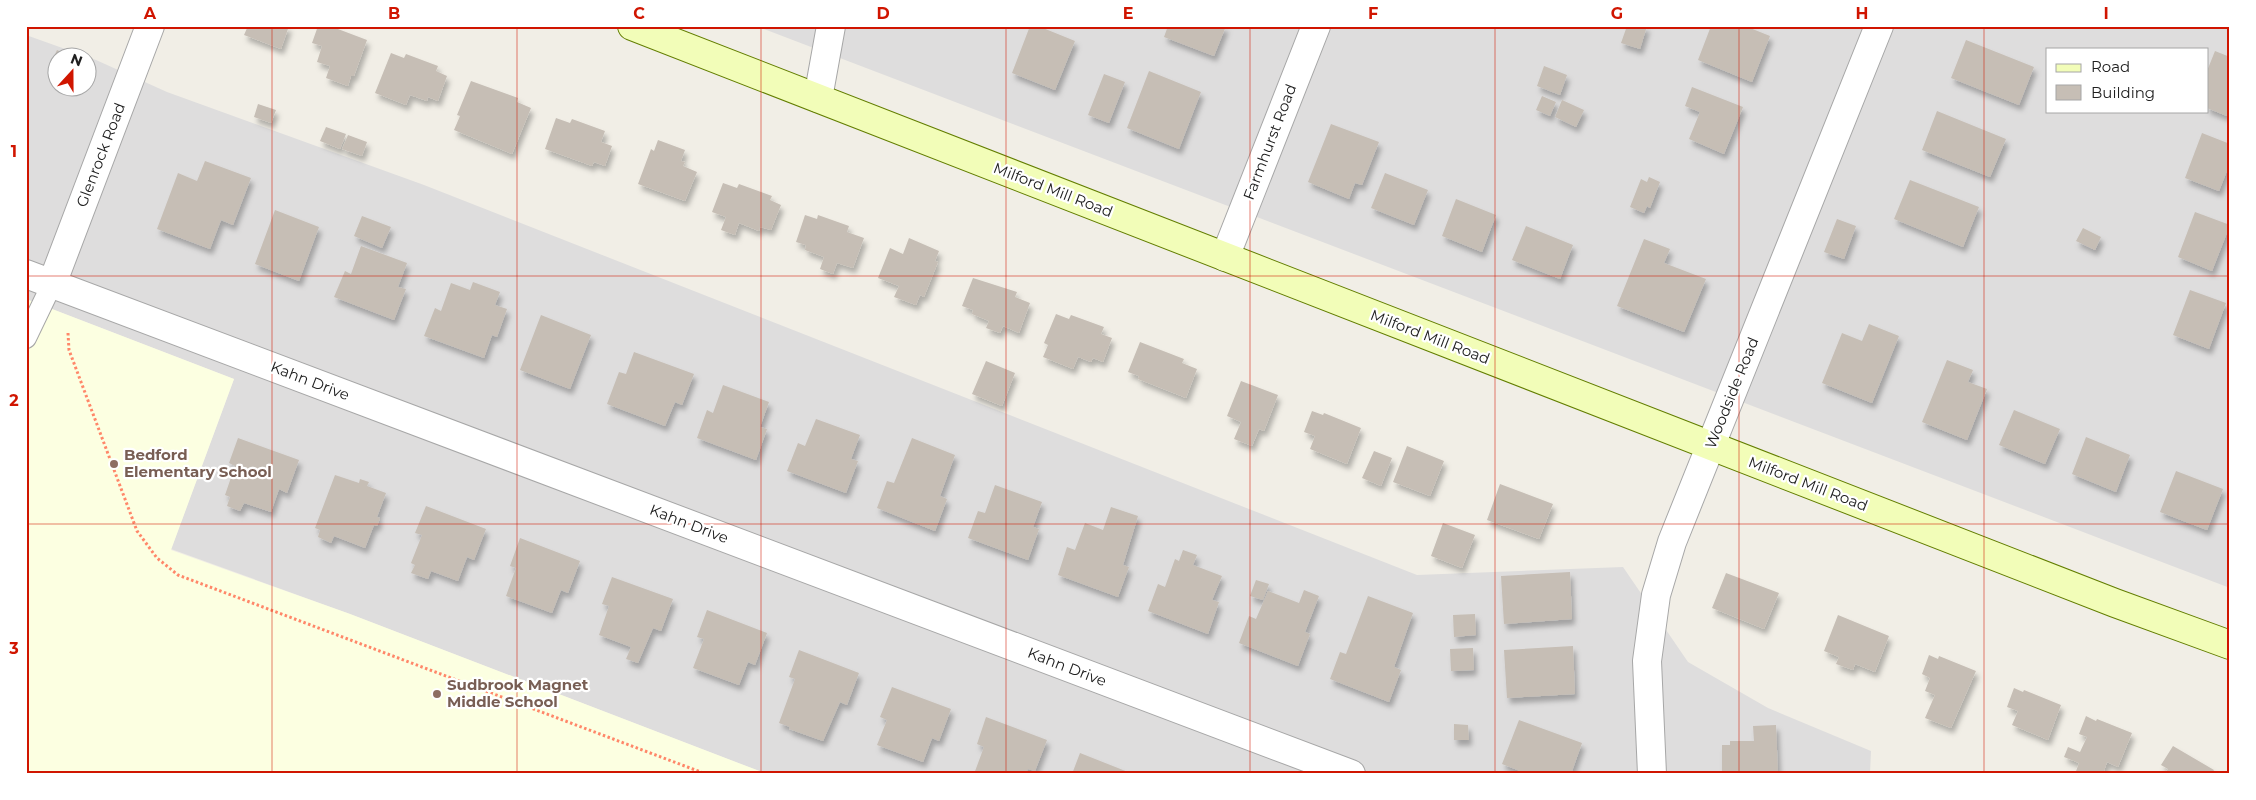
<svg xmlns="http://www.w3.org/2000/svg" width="2256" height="800" font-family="Montserrat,sans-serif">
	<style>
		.residential { fill: #dedddd; fill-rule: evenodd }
		.education { fill: #fcffe1 }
		.building { fill: #c6beb5; filter: url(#shadow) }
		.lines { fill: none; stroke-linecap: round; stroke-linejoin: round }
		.service-casing { stroke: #a7a7a7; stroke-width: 22 }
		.minor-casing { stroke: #a7a7a7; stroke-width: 30 }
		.secondary-casing { stroke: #637e00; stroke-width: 30 }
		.path { stroke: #ff8769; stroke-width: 3; stroke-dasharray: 2.5 2.5; stroke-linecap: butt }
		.service { stroke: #fff; stroke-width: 20 }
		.minor { stroke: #fff; stroke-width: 28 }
		.secondary { stroke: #f2fdb8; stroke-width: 28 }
		.grid { fill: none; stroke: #d01500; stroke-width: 1; stroke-opacity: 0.55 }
		.education-dot { fill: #8d6e63; stroke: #fff; stroke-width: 2 }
		.labels { text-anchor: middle; stroke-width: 4.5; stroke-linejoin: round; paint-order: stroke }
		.street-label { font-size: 15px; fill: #202020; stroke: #fff }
		.education-label { font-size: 15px; font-weight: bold; fill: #785e54; stroke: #fff; text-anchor: start }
		.neatline { fill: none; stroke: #d01500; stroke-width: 2 }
		.grid-label { font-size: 16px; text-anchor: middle; font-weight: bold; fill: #d01500 }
	</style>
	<defs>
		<filter id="shadow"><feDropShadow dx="3" dy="5.5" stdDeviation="2.5" flood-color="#0004"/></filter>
	</defs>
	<rect width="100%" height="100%" fill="#f1eee6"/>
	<path class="residential" d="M756 26H2230V588L2104 540ZM2047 49H2207V111H2047Z
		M26 35 96 60 167 92 424 185 1417 575 1623 567 1688 662 1768 708 1871 751 1870 774H767L350 614 171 549 234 379 26 299ZM58 58H88V88H58Z"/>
	<path class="education" d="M26 299 234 379 171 550 350 614 767 774H26Z"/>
	<path class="building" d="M248 26H289L281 49 244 35Z
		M318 26 329 29 330 26 367 40 354 76H351L348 86 326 78 330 66 317 62 322 46 312 43Z
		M1030 26H1038L1075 41 1055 90 1012 73Z
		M1168 26H1226L1214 56 1164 37Z
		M1627 26H1647L1640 49 1621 43Z
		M1711 26H1745L1770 36 1752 82 1698 60Z
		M1966 40 2034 67 2019 105 1951 78Z
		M57 50 74 58H58V66L51 63Z
		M2215 51 2230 57V109L2227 116 2207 108V71Z
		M391 53 404 58 406 54 438 66 436 71 447 76 438 101 428 97 427 101 410 95 406 105 375 93Z
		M1544 66 1567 75 1560 95 1537 86Z
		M1149 71 1201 92 1179 149 1127 128Z
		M1104 74 1125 82 1109 123 1088 115Z
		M471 81 518 98 517 102 531 108 512 154 454 130 460 116 457 115Z
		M1692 87 1743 107 1724 154 1689 139 1700 112 1685 106Z
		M1542 96 1556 102 1550 116 1536 110Z
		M1562 100 1584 110 1576 127 1555 117Z
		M258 104 276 110 271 123 254 117Z
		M1937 111 2006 139 1990 177 1922 150Z
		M556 118 570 123 572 119 605 131 601 142 612 146 605 166 594 162 592 166 545 149Z
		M1331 124 1379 142 1362 185 1355 183 1349 199 1308 182Z
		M326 127 346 134 340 149 320 141Z
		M2202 133 2230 144V163L2219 191 2185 178Z
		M348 135 367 142 362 156 342 149Z
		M658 140 685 150 681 161 685 162 683 166 697 172 685 201 638 184 651 149 654 151Z
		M205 161 251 178 233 225 221 220 210 249 157 229 178 173 197 181Z
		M1385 173 1428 190 1414 225 1371 208Z
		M1649 177 1660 182 1650 208 1647 206 1644 213 1630 207 1641 179 1647 182Z
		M1910 180 1979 207 1963 247 1894 219Z
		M723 183 737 188 739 184 772 196 770 200 781 205 771 230 760 227 759 231 739 223 735 235 721 230 726 217 712 212Z
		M1456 199 1496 215 1482 252 1442 236Z
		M275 210 319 227 299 281 255 264Z
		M2195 212 2230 225 2212 271 2178 257Z
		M805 215 817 219 818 215 849 226 847 232 864 238 853 268 837 263 833 274 820 269 824 257 805 250 806 245 796 242Z
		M362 216 391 227 382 248 354 236Z
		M1837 219 1856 226 1844 259 1824 252Z
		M1526 226 1573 245 1560 279 1512 260Z
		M2083 228 2101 237 2095 250 2076 241Z
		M909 238 939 251 935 261 938 262 924 297 920 295 916 305 894 297 899 286 878 278 890 248 903 254Z
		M1644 239 1670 249 1664 263 1706 279 1684 332 1617 306Z
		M361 246 407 263 398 287 406 289 394 320 334 297 345 271 351 274Z
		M973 278 1017 292 1015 297 1030 303 1019 333 1003 326 1000 333 986 328 989 321 972 314 973 310 962 306Z
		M473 282 500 292 495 305 507 309 497 337 492 335 484 358 424 336 435 308 441 311 451 283 470 290Z
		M2190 290 2226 303 2209 349 2173 335Z
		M1056 314 1069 319 1071 315 1104 327 1101 334 1112 338 1103 362 1093 358 1091 362 1078 357 1073 369 1043 357 1048 345 1044 343Z
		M541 315 591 335 570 389 520 370Z
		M1869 324 1899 336 1872 403 1822 383 1842 333 1862 341Z
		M1140 342 1184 359 1182 363 1197 369 1186 398 1138 379 1139 376 1128 372Z
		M634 352 694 374 682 405 675 402 665 426 607 404 619 372 626 374Z
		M1947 360 1973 370 1968 382 1987 389 1967 440 1922 422Z
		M986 361 1015 373 1002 406 972 394Z
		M1241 381 1278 395 1264 431 1259 429 1252 446 1234 439 1241 422 1227 416Z
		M723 385 769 402 760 427 767 429 756 460 697 438 707 410 713 413Z
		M2014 410 2060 429 2045 464 1999 445Z
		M1312 411 1323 415 1324 413 1361 428 1347 464 1310 449 1315 436 1304 432Z
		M816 419 860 435 851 459 858 461 846 493 787 471 798 443 805 446Z
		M2086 437 2130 455 2116 492 2072 474Z
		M238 438 299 460 287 493 279 489 271 512 244 503 240 511 227 506 230 497 225 495 235 466 229 463Z
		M912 438 955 455 940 496 947 499 935 531 877 508 887 481 894 483Z
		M1407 446 1444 461 1430 496 1393 482Z
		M1374 451 1392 458 1381 486 1362 478Z
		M2176 471 2223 489 2207 530 2160 512Z
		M335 475 359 483 360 479 369 482 367 486 386 493 377 517 380 518 377 526 374 525 365 548 334 536 331 543 318 537 320 530 315 528Z
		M1500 484 1553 504 1539 539 1487 520Z
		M995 485 1042 502 1033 527 1039 529 1028 560 968 538 978 511 985 513Z
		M426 506 486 529 474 560 467 557 458 581 431 571 428 579 411 573 415 565 411 563 422 535 415 533Z
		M1111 507 1138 516 1123 565 1129 567 1118 597 1058 575 1067 547 1075 550 1085 523 1103 530Z
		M1443 523 1475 535 1462 568 1431 556Z
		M520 538 580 561 568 593 561 590 552 613 506 596 516 568 510 566Z
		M1183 550 1197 555 1193 565 1222 576 1212 600 1219 602 1208 634 1148 611 1158 584 1165 587 1175 559 1179 561Z
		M1570 572 1572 619 1504 624 1501 576Z
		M1726 573 1779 593 1764 629 1712 608Z
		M612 577 673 599 661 631 653 628 638 663 626 659 631 647 599 635 609 606 602 604Z
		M1256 580 1269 584 1263 600 1250 596Z
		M1304 590 1319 596 1305 632 1310 634 1298 666 1239 643 1249 616 1256 619 1268 591 1299 603Z
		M1368 596 1413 613 1394 667 1401 670 1389 702 1330 679 1340 652 1346 654Z
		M707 610 767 633 755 665 748 662 739 685 693 668 704 639 697 637Z
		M1475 614 1476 635 1454 637 1453 615Z
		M1838 615 1889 636 1875 672 1855 664 1853 670 1836 664 1839 657 1824 651Z
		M1573 646 1575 694 1507 698 1504 650Z
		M1473 648 1474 670 1451 671 1450 649Z
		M799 650 859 673 847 705 840 702 823 741 789 729 790 727 779 723 795 679 789 677Z
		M1929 655 1938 659 1939 656 1976 671 1951 728 1925 718 1935 695 1925 691 1930 678 1922 674Z
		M892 687 951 709 939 741 932 738 923 762 877 745 887 720 880 717Z
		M2014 688 2023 692 2024 690 2061 705 2048 740 2012 725 2018 711 2007 707Z
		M2086 716 2096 721 2097 719 2132 733 2118 767 2107 762 2103 774H2075L2079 763 2064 757 2068 747 2080 752 2087 737 2079 734Z
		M986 717 1047 740 1035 771 1028 769 1025 774H974L984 747 977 744Z
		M1519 720 1582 743 1571 774H1528L1502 764Z
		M1454 724 1468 725 1469 740H1454Z
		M1776 725 1778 774H1732V771H1722V745H1730V741H1754L1753 726Z
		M2173 746 2214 770 2212 774H2165L2168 769 2161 765Z
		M1080 753 1133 774H1072Z"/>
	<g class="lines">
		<defs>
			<path id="service" d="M26 338 52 284"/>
			<path id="minor" d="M818 98 831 26
				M1225 257 1316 26
				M26 274 1351 774
				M52 284 150 26
				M1652 774 1647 661 1656 595 1672 542 1879 26"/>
			<path id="secondary" d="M632 26 2115 603 2230 645"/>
		</defs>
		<use href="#service" class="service-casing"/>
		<use href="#minor" class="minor-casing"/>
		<use href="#secondary" class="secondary-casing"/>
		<path class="path" d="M68 333 69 350 137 531 157 558 178 575 706 774"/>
		<use href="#service" class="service"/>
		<use href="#minor" class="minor"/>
		<use href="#secondary" class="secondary"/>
	</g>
	<path class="grid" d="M272 26V774M517 26V774M761 26V774M1006 26V774M1250 26V774M1495 26V774M1739 26V774M1984 26V774M26 276H2230M26 524H2230"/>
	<g class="education-dot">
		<circle cx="114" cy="464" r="5"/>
		<circle cx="437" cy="694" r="5"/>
	</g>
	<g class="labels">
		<g class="street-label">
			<text transform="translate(1270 142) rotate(-69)" y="5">Farmhurst Road</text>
			<text transform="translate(101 155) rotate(-69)" y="5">Glenrock Road</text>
			<text transform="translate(1053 190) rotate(21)" y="5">Milford Mill Road</text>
			<text transform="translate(1430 337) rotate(21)" y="5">Milford Mill Road</text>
			<text transform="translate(310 381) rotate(21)" y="5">Kahn Drive</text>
			<text transform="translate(1732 393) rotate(-68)" y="5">Woodside Road</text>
			<text transform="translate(1808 484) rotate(21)" y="5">Milford Mill Road</text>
			<text transform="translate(689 524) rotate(21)" y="5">Kahn Drive</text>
			<text transform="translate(1067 667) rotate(21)" y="5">Kahn Drive</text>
		</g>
		<g class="education-label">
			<text x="124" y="460">Bedford<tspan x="124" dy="17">Elementary School</tspan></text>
			<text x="447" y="690">Sudbrook Magnet<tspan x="447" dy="17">Middle School</tspan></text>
		</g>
	</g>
	<rect width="2256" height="800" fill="none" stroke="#ffffff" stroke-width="55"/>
	<rect x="2046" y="48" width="162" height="65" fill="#ffffff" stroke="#a6a6a6"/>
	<rect x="2056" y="64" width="25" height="8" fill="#f2fdb8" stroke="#a6a6a6"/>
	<text x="2091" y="72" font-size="15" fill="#202020">Road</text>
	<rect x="2056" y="85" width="25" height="15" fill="#c6beb5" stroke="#a6a6a6"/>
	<text x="2091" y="98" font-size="15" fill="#202020">Building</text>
	<g transform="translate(72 72) rotate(21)"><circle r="24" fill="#ffffff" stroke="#a6a6a6"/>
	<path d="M0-4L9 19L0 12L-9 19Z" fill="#d01500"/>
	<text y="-8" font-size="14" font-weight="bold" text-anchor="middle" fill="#202020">N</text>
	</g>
	<rect x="28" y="28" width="2200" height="744" class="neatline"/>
	<g class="grid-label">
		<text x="150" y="19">A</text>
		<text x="394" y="19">B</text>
		<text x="639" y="19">C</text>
		<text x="883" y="19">D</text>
		<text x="1128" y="19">E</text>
		<text x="1373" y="19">F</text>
		<text x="1617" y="19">G</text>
		<text x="1862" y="19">H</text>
		<text x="2106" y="19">I</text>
		<text x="14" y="157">1</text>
		<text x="14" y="406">2</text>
		<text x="14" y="654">3</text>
	</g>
</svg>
